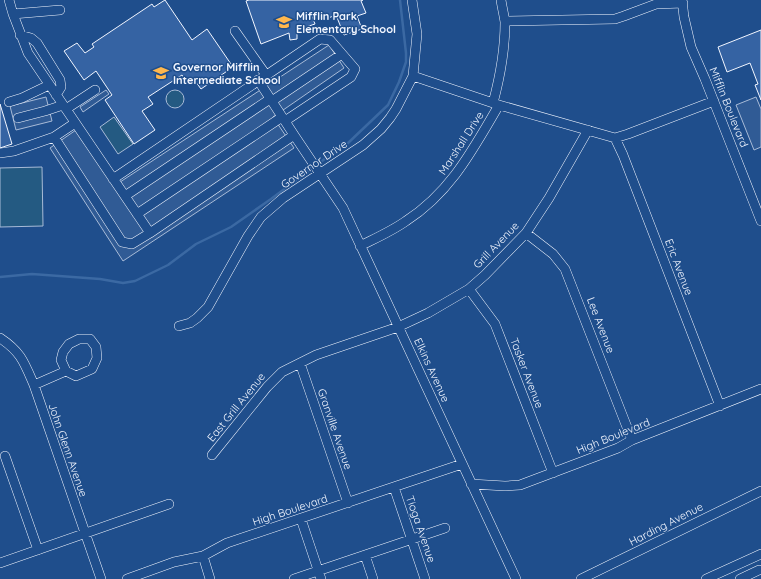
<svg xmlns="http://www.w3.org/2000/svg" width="761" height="579" font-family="Quicksand,sans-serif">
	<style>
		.green { fill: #245a82; stroke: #a8bbd7 }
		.parking { fill: #305b95; stroke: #a8bbd7 }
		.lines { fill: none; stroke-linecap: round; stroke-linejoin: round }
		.stream { stroke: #3b69a3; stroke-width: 2.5 }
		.building { fill: #3563a3; stroke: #f2f6ff }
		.minor-casing { stroke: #f2f6ff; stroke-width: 10 }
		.minor { stroke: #1f4e8c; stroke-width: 9 }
		.labels { text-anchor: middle; stroke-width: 3; stroke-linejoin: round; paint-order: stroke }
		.poi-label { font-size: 11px; font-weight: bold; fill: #f2f6ff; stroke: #1f4e8c; text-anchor: start }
		.street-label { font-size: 11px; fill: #f2f6ff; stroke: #1f4e8c }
	</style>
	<rect width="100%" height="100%" fill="#1f4e8c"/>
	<path class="green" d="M166 99a9 9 0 1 1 18 0a9 9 0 1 1-18 0Z
		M114 117 133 144 118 154 100 127Z
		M42 167 43 226 0 227V168Z"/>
	<path class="parking" d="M329 45 344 68 273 117 294 148 123 261 50 148 76 130 114 186Z
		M106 90 109 94 83 112 80 107Z
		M46 97 52 121 16 130 10 106Z
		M756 97 761 109V147L754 150 736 105Z"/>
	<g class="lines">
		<path class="stream" d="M0 277 32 274 100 279 123 283 135 281 168 265 196 244 231 227 271 199 326 158 347 144 388 105 399 82 406 62V53L400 0"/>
	</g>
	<path class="building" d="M165 0 192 40 207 29 233 67 201 89 193 78 187 82 182 75 148 97 153 104 142 111 155 130 134 144 105 100 112 95 96 71 84 80 64 51 77 43 85 53 94 47 92 44 152 4 154 7Z
		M249 0H363L361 1 366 13 357 16 362 29 344 35 336 15 323 20 321 16 315 15 312 16 315 24 297 30V39L290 40 289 33 261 44 246 1Z
		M761 30V100L755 85 758 84 750 63 727 72 718 47Z
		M0 104 12 144 0 148Z"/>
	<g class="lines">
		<defs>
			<path id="minor" d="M9 0 13 14 28 53 150 233 294 135 343 208 516 579
				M682 0 684 17 691 47 705 79 761 221
				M13 14 60 10
				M505 21 615 19 624 16 656 4 683 3
				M235 31 266 75
				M20 35 31 38 37 43 60 80 61 87 56 95
				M413 76 499 105 615 138 628 134 714 101
				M258 80 294 135
				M272 101 342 54
				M9 102 22 98 49 85
				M493 103C500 77 505 49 505 22 504 15 502 7 501 0
				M66 109 95 90
				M18 118 45 111 63 105
				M54 137 75 123
				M615 138 623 155 720 406
				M0 153 14 151 54 137 122 242 132 244 150 233
				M113 179 320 39 330 40 355 69 351 77 285 121
				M125 196 270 99
				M137 214 282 117
				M526 233 553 254 565 269 632 440
				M360 246C376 238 392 231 406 221 451 192 473 149 499 105
				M469 289 495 324 553 473
				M179 326 190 323 197 318 208 307 248 236 261 217 283 198 363 145 381 129 390 118 396 109 413 76 417 34 412 0
				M0 338C21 352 24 362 34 385L101 579
				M300 363 348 503
				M34 385 66 371 76 376 92 369 97 358 96 347 90 339H79L69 344 63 352 61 360 66 371
				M212 455 267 387 282 372 316 355 398 327 428 313 469 289 485 275 526 233 549 198 588 130
				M5 456 38 550
				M471 484 505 486 520 485 618 448 632 440 761 389
				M394 487 425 579
				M301 519 321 579
				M365 555 373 579
				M203 556 210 579
				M0 563 169 504
				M127 579 174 562 203 556 227 543 462 464
				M294 579 445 528
				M581 579 761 491
				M706 579 761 554
				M740 579 759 570"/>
		</defs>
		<use href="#minor" class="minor-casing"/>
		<use href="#minor" class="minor"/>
	</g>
	<defs>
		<symbol id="school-bare" viewBox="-9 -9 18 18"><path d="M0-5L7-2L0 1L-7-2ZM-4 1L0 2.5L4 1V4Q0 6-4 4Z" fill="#ffb74d" stroke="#1f4e8c" stroke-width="2.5" paint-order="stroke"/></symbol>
	</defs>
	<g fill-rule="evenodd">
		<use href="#school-bare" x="273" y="11" width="22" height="22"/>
		<use href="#school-bare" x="150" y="62" width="22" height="22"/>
	</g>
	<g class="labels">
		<g class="poi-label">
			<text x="296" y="20">Mifflin Park<tspan x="296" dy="13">Elementary School</tspan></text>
			<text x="173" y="71">Governor Mifflin<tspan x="173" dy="13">Intermediate School</tspan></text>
		</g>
		<g class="street-label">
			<text transform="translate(729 107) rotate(68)" y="4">Mifflin Boulevard</text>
			<text transform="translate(461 143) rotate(-57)" y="4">Marshall Drive</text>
			<text transform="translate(314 164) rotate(-34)" y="4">Governor Drive</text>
			<text transform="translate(496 245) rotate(-46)" y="4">Grill Avenue</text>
			<text transform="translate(679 267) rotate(69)" y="4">Eric Avenue</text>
			<text transform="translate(601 325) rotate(69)" y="4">Lee Avenue</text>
			<text transform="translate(432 370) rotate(65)" y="4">Elkins Avenue</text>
			<text transform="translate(527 373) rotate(69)" y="4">Tasker Avenue</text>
			<text transform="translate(236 407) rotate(-51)" y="4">East Grill Avenue</text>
			<text transform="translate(335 429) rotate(71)" y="4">Granville Avenue</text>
			<text transform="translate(613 436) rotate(-22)" y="4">High Boulevard</text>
			<text transform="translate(68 450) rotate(71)" y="4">John Glenn Avenue</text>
			<text transform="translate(290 510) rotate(-18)" y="4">High Boulevard</text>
			<text transform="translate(666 524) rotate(-27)" y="4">Harding Avenue</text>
			<text transform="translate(421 529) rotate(71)" y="4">Tioga Avenue</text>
		</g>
	</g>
</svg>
